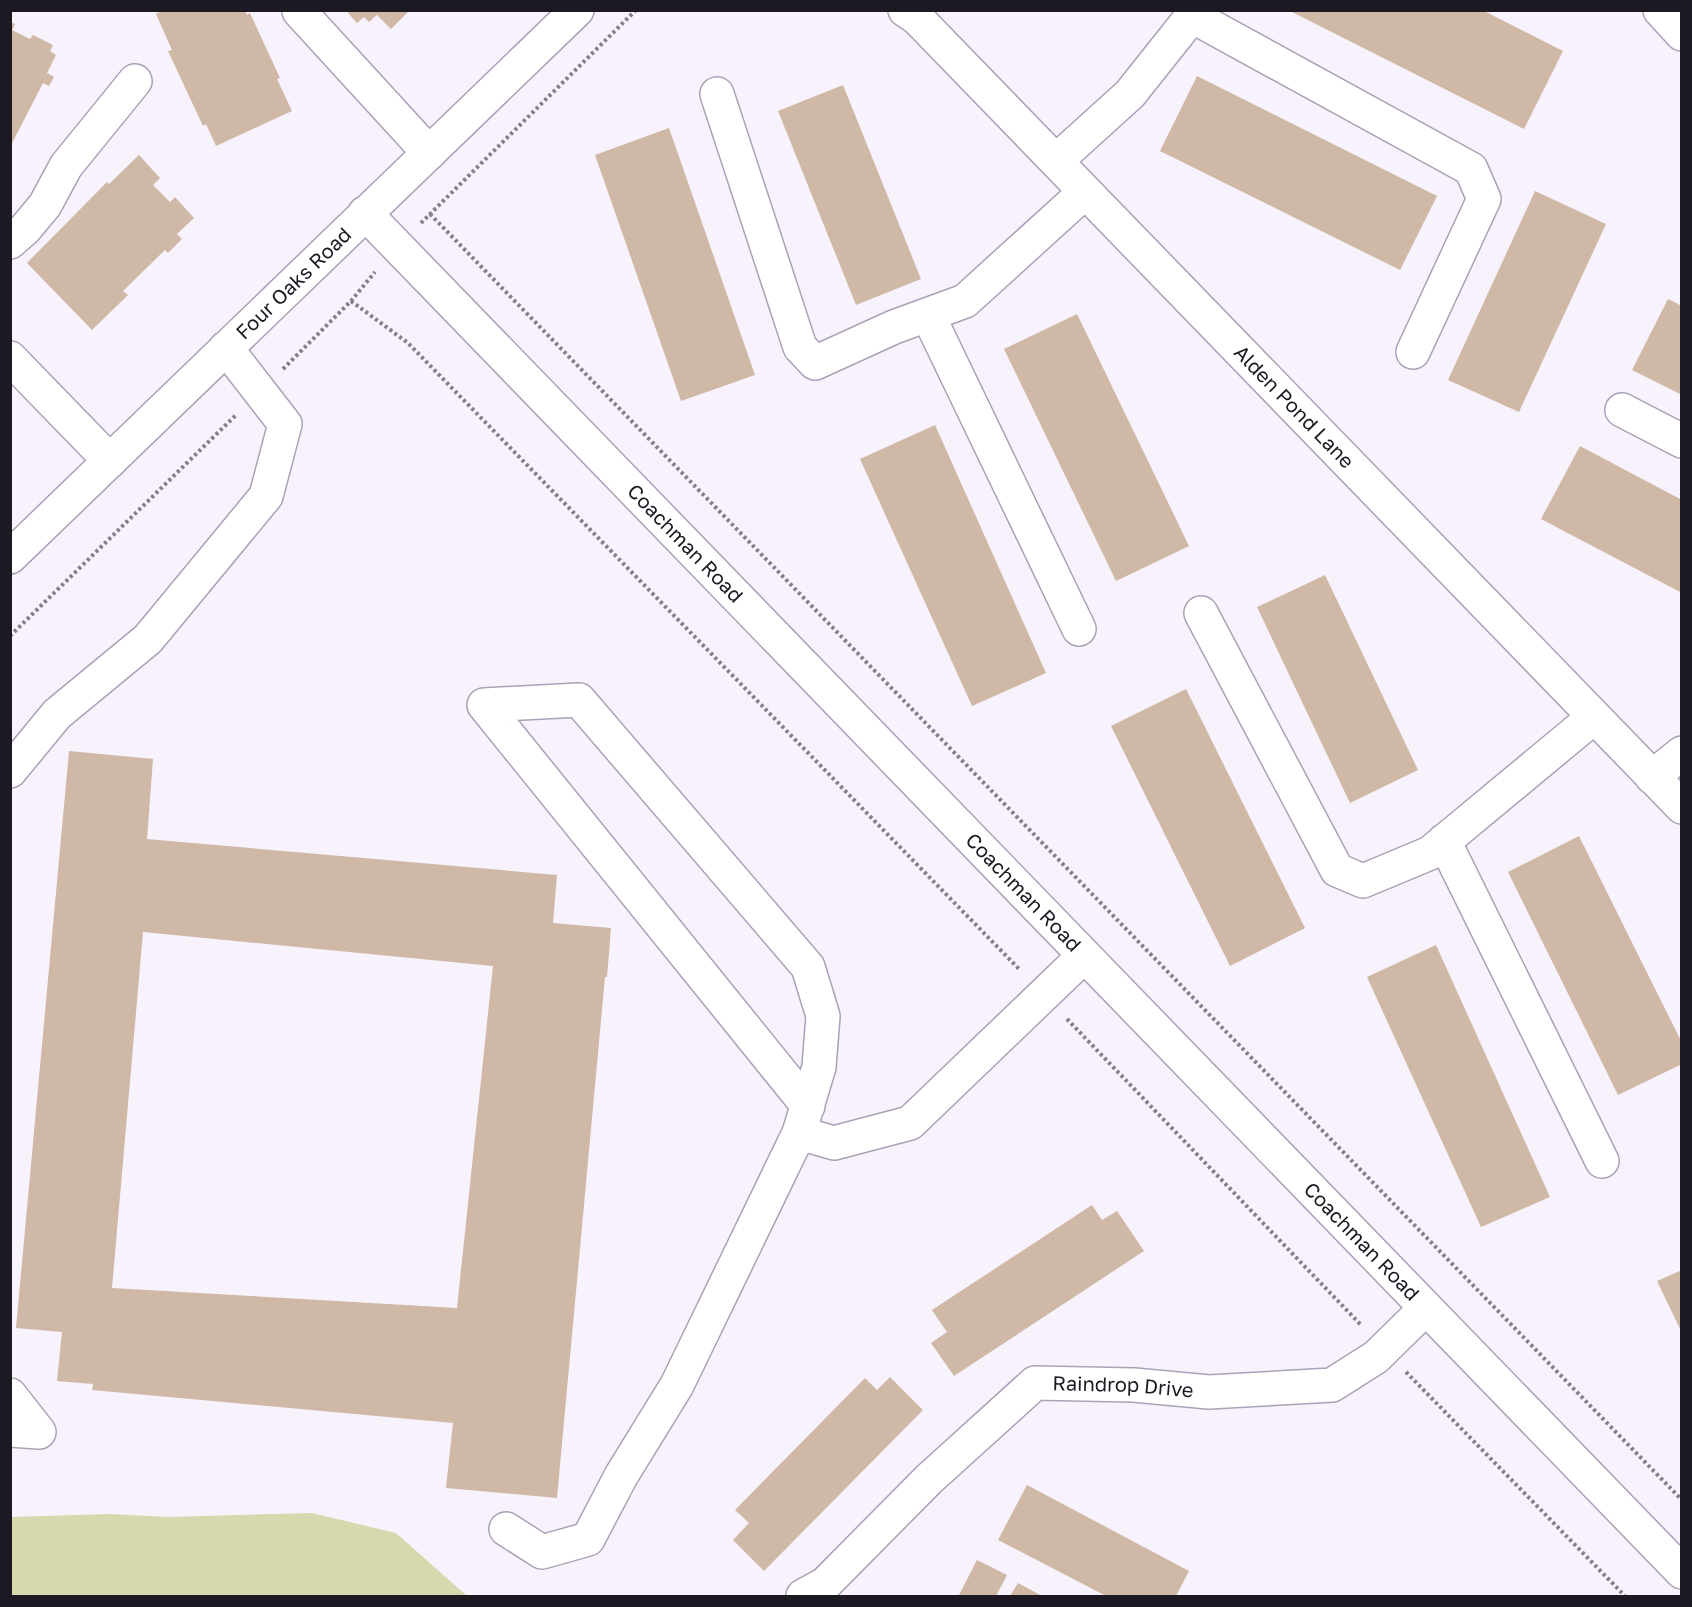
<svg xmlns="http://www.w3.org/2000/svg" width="1692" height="1607" font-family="'Golos Text',sans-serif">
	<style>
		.green { fill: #d6d9ae }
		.building { fill: #cfb8a6; fill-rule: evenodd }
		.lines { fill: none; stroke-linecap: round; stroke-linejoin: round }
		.minor-casing { stroke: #aca0b7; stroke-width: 36 }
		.path { stroke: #837f88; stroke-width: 4; stroke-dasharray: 3 3; stroke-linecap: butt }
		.minor { stroke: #fff; stroke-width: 33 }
		.labels { text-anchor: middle; stroke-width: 4.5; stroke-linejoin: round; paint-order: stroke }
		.street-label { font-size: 20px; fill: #1d1922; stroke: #fff }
	</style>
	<rect width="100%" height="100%" fill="#f7f2fc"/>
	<path class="green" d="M312 1513 396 1533 467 1596H11V1517L110 1514 168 1517Z"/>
	<path class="building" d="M163 10H245L247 15 250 13 280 78 277 79 292 111 216 146 206 124 203 126 168 51 172 50 156 14Z
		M350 10H410L391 29 377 15 369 22 364 17 357 23 348 13Z
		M1288 10H1482L1563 51 1524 129Z
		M10 22 15 24 12 30 30 39 33 35 53 45 50 51 56 55 47 73 54 77 49 86 43 83 10 147Z
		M1197 76 1437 196 1400 270 1160 151Z
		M843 85 921 279 856 305 778 111Z
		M669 128 755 375 681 401 595 155Z
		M139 155 160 178 153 185 170 202 175 197 194 218 177 234 182 239 168 253 165 250 123 291 128 295 92 330 27 263 107 182 109 184Z
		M1535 191 1606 224 1519 412 1448 380Z
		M1668 299 1682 306V395L1632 370Z
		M1077 314 1189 546 1116 581 1004 349Z
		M935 425 1046 673 972 706 860 459Z
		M1580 446 1682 500V593L1541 519Z
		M1325 575 1418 770 1350 803 1257 607Z
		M1186 689 1305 928 1230 966 1111 726Z
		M69 751 153 759 147 839 557 875 553 923 611 928 607 977H605L557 1498 446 1488 453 1423 92 1390 93 1384 57 1381 62 1332 16 1328ZM143 932 493 966 457 1308 112 1288Z
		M1579 836 1682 1043V1064L1618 1095 1508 872Z
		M1436 945 1550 1197 1481 1227 1367 977Z
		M1092 1205 1102 1220 1117 1211 1144 1251 954 1376 931 1343 947 1332 932 1310Z
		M1682 1270V1333L1657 1281Z
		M890 1377 923 1410 764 1571 733 1540 749 1523 735 1510 865 1378 877 1390Z
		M1027 1485 1189 1571 1176 1596H1106L998 1540Z
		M977 1560 1007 1575 996 1596H963L959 1595Z
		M1018 1583 1042 1596H1010Z"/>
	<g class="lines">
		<defs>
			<g id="minor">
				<path id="s1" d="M905 10 917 18 1682 807"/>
				<path d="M1660 10 1682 34"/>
				<path d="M299 11 429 153"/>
				<path d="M1192 16 1471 169 1484 199 1413 352"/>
				<path d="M717 94 800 347 815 363 894 327 965 301 1085 192"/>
				<path d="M1056 161 1130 94 1192 16 1193 10"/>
				<path id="s2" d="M365 213 1682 1572"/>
				<path d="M10 242 25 229 45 205 66 166 135 81"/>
				<path d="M928 315 1079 629"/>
				<path d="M10 358 110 461"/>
				<path d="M1622 410 1682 441"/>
				<path id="s3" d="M10 557 577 10"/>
				<path d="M1201 613 1337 870 1363 881 1430 853 1594 717"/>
				<path d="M10 771 57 714 148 639 266 496 285 424 226 348"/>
				<path d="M1652 777 1682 753"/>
				<path d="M1444 841 1602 1161"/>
				<path d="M799 1133 834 1143 910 1123 1084 956"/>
				<path d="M10 1395 39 1432 10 1430"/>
				<path d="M506 1529 542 1552 588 1539 621 1476 677 1385 799 1133 819 1067 823 1016 808 967 579 700 484 705 808 1106"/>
				<path id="s4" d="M803 1596 825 1584 929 1479 1035 1383 1134 1385 1209 1392 1332 1385 1376 1357 1426 1308"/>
			</g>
		</defs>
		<use href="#minor" class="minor-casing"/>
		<path class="path" d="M430 214 1682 1500
			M421 223 636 10
			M351 301 408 343 1020 970
			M283 369 351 301 375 272
			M10 636 237 414
			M1067 1019 1361 1325
			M1406 1372 1625 1596"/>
		<use href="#minor" class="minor"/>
	</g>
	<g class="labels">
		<g class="street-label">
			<text dy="7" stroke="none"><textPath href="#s3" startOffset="394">Four Oaks Road</textPath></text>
			<text dy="7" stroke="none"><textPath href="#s1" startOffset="556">Alden Pond Lane</textPath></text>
			<text dy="7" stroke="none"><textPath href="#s2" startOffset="460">Coachman Road</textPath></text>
			<text dy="7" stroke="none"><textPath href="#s2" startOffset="946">Coachman Road</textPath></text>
			<text dy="7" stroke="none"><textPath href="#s2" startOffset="1432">Coachman Road</textPath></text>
			<text dy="7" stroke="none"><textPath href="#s4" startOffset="404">Raindrop Drive</textPath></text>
		</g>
	</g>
	<rect width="1692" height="1607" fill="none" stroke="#1d1922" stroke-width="24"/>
</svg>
